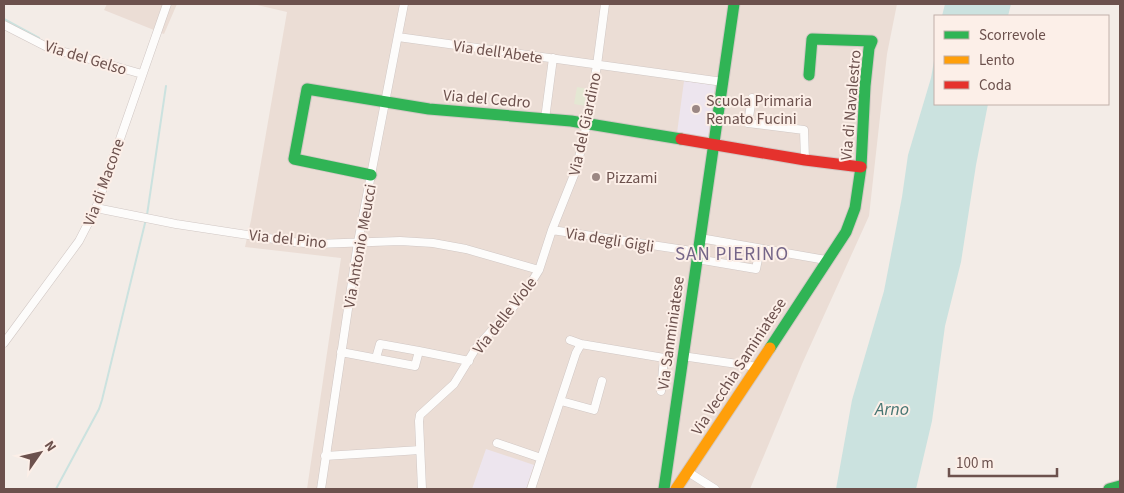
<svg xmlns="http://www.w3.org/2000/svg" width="1124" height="493" font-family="'Source Sans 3',sans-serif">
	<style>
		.residential { fill: #ebddd5 }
		.education { fill: #ede5ee }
		.green { fill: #e4e7d3 }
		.water { fill: #cbe2df }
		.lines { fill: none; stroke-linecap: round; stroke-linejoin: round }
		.stream { stroke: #cbe2df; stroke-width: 2 }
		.street-casing { stroke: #d0c7c4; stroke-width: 9 }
		.fast-casing { stroke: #d2c8c4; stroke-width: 13 }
		.slow-casing { stroke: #d2c8c4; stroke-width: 13 }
		.jam-casing { stroke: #d2c8c4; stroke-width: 13 }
		.street { stroke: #fdfcfb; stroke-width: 8 }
		.fast { stroke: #30b455; stroke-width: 11 }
		.slow { stroke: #ff9f0a; stroke-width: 11 }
		.jam { stroke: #e5322d; stroke-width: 11 }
		.poi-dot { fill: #9b8783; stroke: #fcefe8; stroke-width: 2 }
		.labels { text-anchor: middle; stroke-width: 4; stroke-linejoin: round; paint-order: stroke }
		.street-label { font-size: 16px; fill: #6c514d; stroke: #fcefe8 }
		.poi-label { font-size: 16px; fill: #6c514d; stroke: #fcefe8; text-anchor: start }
		.water-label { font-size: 18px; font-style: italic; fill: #477673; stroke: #fcefe8 }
		.quarter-label { font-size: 19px; letter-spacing: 1px; fill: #746588; stroke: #fcefe8 }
	</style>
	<rect width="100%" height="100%" fill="#f3ece7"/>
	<path class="residential" d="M107 4H177L164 34 104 10Z
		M253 4H897L887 54 869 216 802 364 750 489H307L341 258 245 247 251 220 287 12Z"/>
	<path class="education" d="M684 81 715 85 708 138 677 133Z
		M486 449 534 465 526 489H472Z"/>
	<path class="green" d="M577 87 588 89 586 106 574 104Z"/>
	<path class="water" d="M945 4H1011L1008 16H942Z
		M935 55V104H988L976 165 961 262 945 326 932 421 916 489H836L852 400 884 291 902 197 908 155 931 78Z"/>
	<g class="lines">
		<path class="stream" d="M4 19 39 38
			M147 215 166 86
			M56 489 99 409 102 400 146 219"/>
		<defs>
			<path id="street" d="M4 25 47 47 142 74
				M398 37 723 82
				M752 98 748 123 804 130 805 160
				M545 119 553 58
				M96 208 176 224 294 242 316 244 400 241 433 243 466 249 539 270
				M552 230 698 252
				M700 238 826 260
				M697 259 756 269 760 249
				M570 340 581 344
				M4 343 79 241 96 208 167 4
				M341 352 415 366 419 351 469 361
				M682 356 758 367
				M376 358 380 344 419 351
				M561 401 594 410 602 381
				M497 443 541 458
				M325 456 420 450
				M688 472 715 489
				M321 489 358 242 404 4
				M422 489 419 421 420 415 454 384 476 348 514 306 529 286 539 270 552 230 576 170 587 124 597 65 605 4
				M531 489 576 353 581 344 664 358 661 391"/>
			<path id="fast" d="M371 175 294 159 307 89 429 109 571 121 681 139
				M770 348 846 232 855 208 861 167 865 86 869 48 872 41 812 39 809 75
				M664 489 734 4
				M1109 489 1120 486"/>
			<path id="slow" d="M676 489 770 348"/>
			<path id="jam" d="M681 139 805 160 861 167"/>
		</defs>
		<use href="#street" class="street-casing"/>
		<use href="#fast" class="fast-casing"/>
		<use href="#slow" class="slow-casing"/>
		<use href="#jam" class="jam-casing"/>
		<use href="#street" class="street"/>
		<use href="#fast" class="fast"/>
		<use href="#slow" class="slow"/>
		<use href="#jam" class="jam"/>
	</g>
	<g class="poi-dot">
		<circle cx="696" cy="109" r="5"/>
		<circle cx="596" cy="177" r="5"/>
	</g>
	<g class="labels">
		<g class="street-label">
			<text transform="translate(498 51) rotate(8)" y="6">Via dell'Abete</text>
			<text transform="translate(86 57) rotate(17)" y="6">Via del Gelso</text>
			<text transform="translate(487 98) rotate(5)" y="6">Via del Cedro</text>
			<text transform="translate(850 105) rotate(-85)" y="6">Via di Navalestro</text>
			<text transform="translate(584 124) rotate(-78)" y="6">Via del Giardino</text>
			<text transform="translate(103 182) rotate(-70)" y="6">Via di Macone</text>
			<text transform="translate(288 238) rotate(6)" y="6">Via del Pino</text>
			<text transform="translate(610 239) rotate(9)" y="6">Via degli Gigli</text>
			<text transform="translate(359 246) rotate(-80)" y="6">Via Antonio Meucci</text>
			<text transform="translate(504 315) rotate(-52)" y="6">Via delle Viole</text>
			<text transform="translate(670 333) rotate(-82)" y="6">Via Sanminiatese</text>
			<text transform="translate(738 366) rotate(-57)" y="6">Via Vecchia Saminiatese</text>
		</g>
		<g class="poi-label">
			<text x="706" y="106">Scuola Primaria<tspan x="706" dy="18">Renato Fucini</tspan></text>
			<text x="606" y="183">Pizzami</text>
		</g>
		<g class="water-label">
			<text x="892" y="415">Arno</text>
		</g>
		<g class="quarter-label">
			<text x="732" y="260">SAN PIERINO</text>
		</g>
	</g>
	<rect width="1124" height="493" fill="none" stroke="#6c514d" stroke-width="10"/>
	<rect x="934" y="15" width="175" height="90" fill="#fcefe8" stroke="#c2b0aa"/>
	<rect x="944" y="31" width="25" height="8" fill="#30b455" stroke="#c2b0aa"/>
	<text x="979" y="40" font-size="15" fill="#6c514d">Scorrevole</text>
	<rect x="944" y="56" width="25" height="8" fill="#ff9f0a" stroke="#c2b0aa"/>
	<text x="979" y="65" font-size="15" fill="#6c514d">Lento</text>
	<rect x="944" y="81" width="25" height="8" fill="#e5322d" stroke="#c2b0aa"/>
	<text x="979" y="90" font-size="15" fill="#6c514d">Coda</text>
	<g transform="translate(40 453) rotate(56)" stroke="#fcefe8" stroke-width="4" paint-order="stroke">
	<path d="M0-4L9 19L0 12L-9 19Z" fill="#6c514d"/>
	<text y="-8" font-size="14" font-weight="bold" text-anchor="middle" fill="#6c514d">N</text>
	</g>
	<path d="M949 468v8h108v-8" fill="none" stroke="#6c514d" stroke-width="2.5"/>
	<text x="956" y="468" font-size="15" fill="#6c514d" stroke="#fcefe8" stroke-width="4" paint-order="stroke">100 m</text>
</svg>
